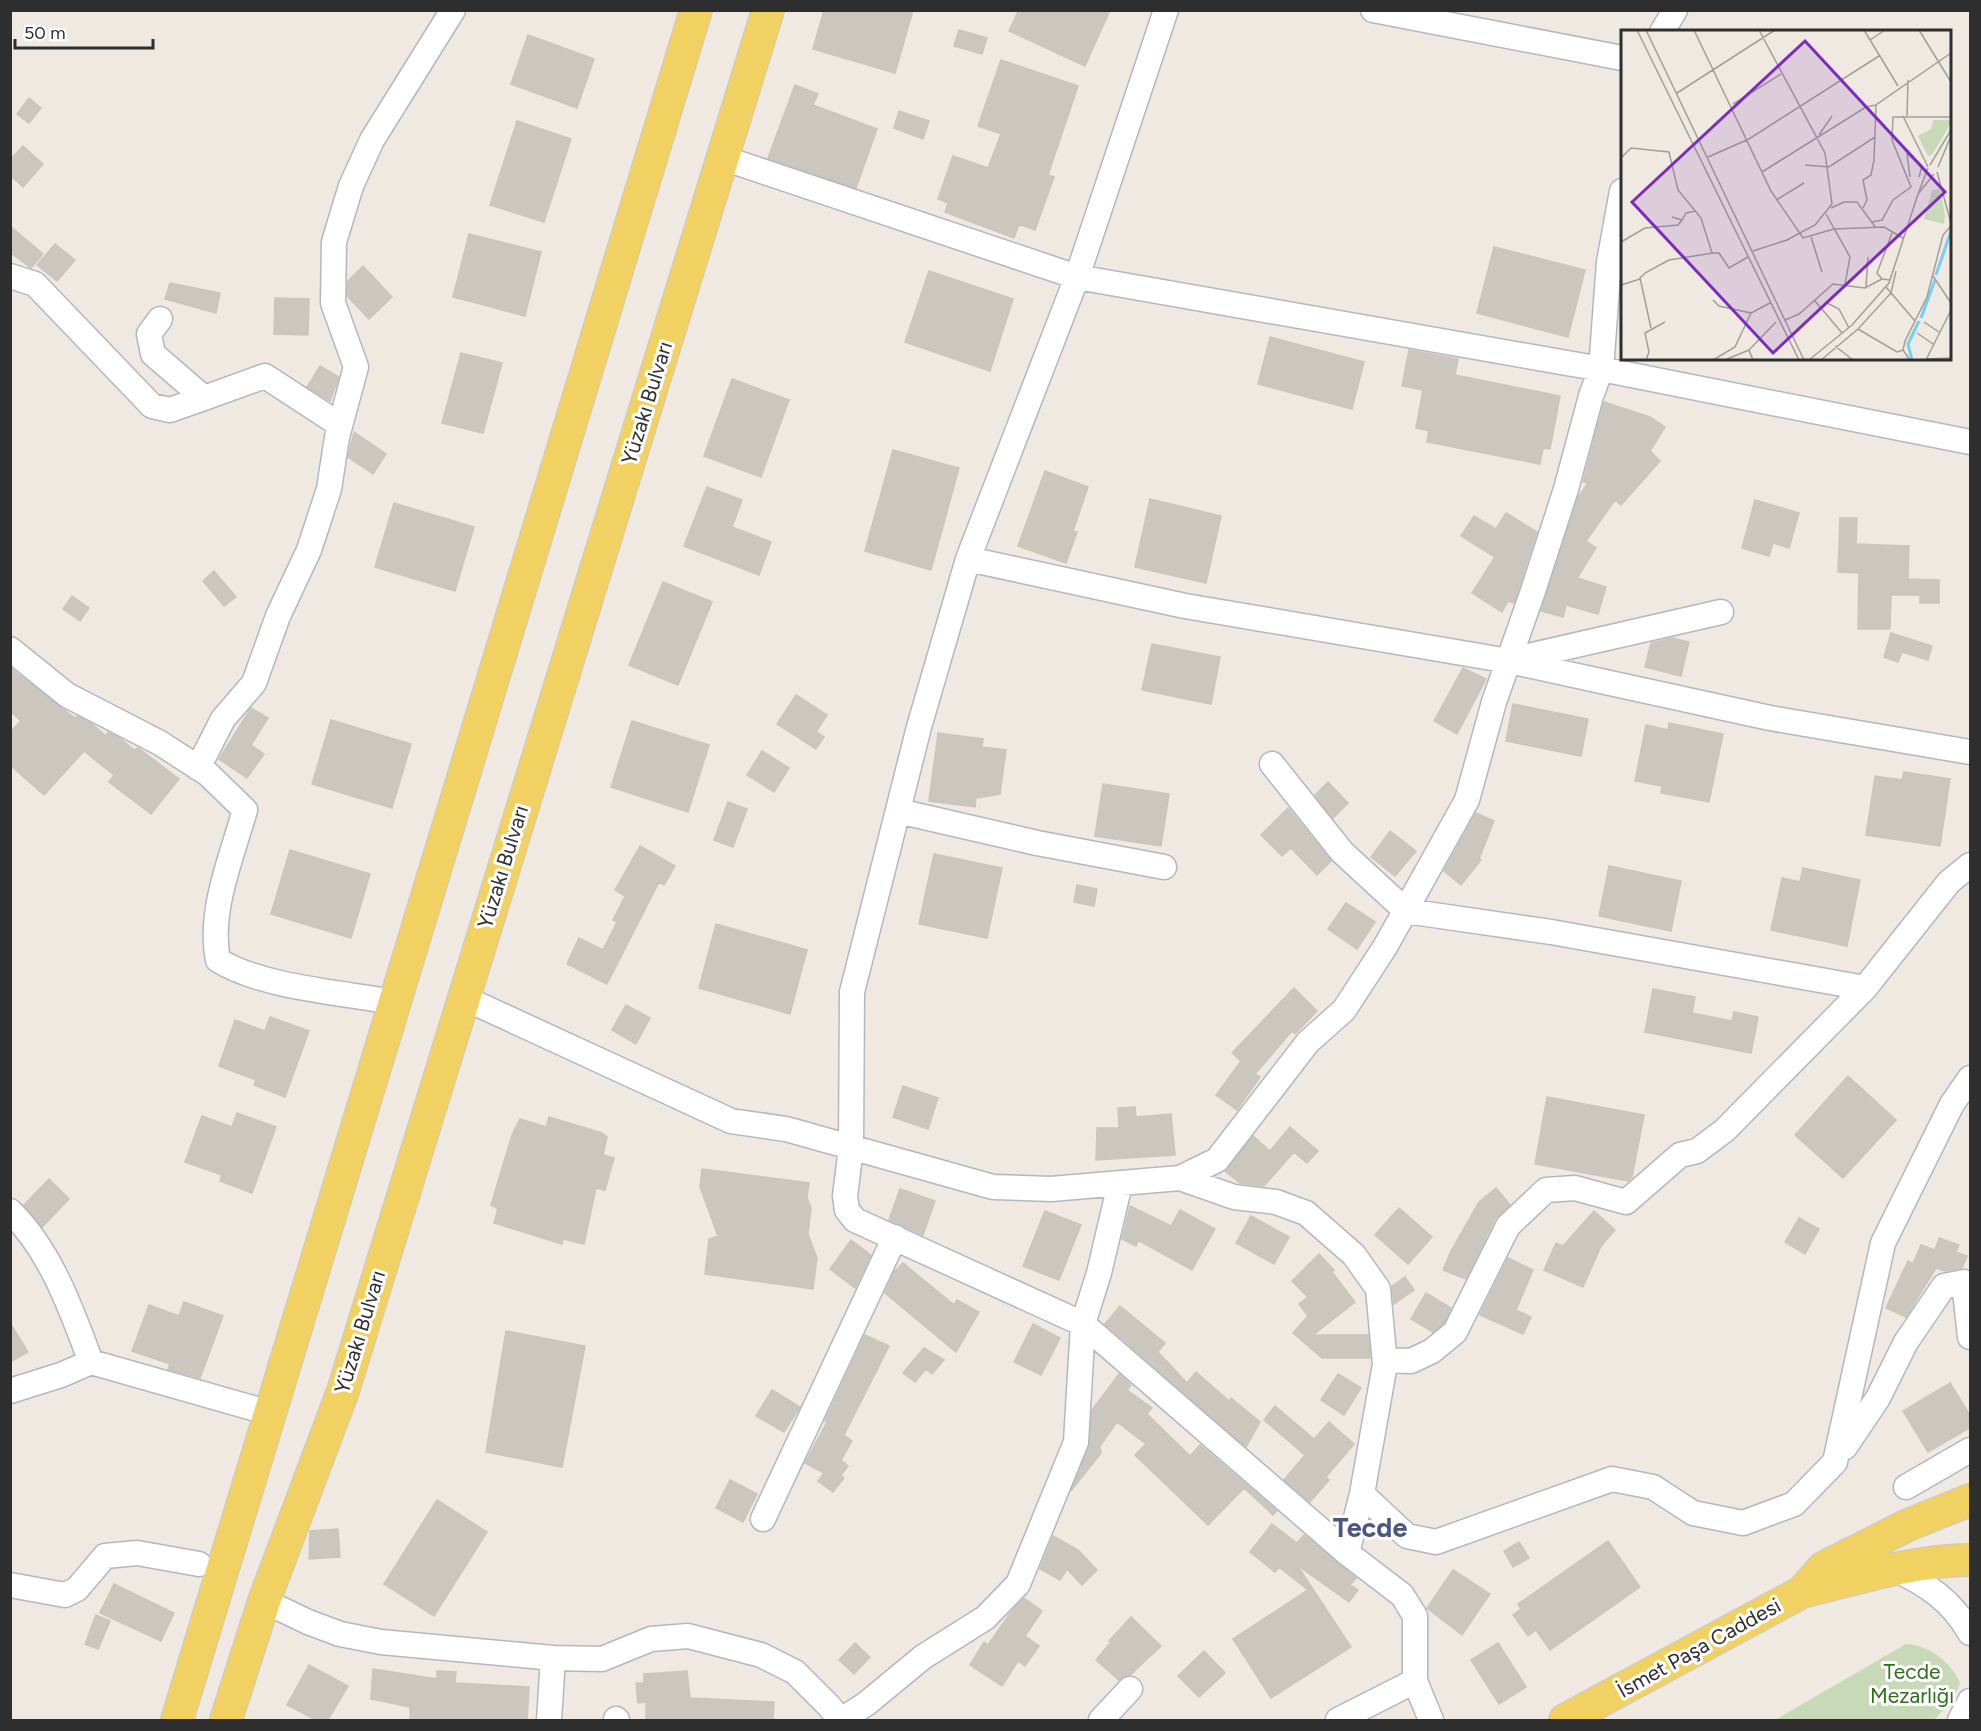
<svg xmlns="http://www.w3.org/2000/svg" width="1981" height="1731" font-family="Figtree,sans-serif">
	<style>
		.cemetery { fill: #c8d9b8 }
		.building { fill: #cbc7bf; stroke: #cbc5ba; stroke-width: 1.5 }
		.lines { fill: none; stroke-linecap: round; stroke-linejoin: round }
		.minor-casing { stroke: #b4b7c1; stroke-width: 27 }
		.major-casing { stroke: #c9c9c9; stroke-width: 34 }
		.minor { stroke: #fff; stroke-width: 24 }
		.major { stroke: #f2d163; stroke-width: 32 }
		.labels { text-anchor: middle; stroke-width: 6; stroke-linejoin: round; paint-order: stroke }
		.street-label { font-size: 21px; fill: #2e2e2e; stroke: #fff }
		.park-label { font-size: 21px; fill: #2c6e1b; stroke: #fff }
		.district-label { font-size: 27px; font-weight: bold; fill: #4d5680; stroke: #fff }
		.inset-river { fill: none; stroke: #75cff0; stroke-width: 3 }
		.inset-road { fill: none; stroke: #a29e99; stroke-width: 1.5 }
		.view { fill: #7b2cbf; fill-opacity: 0.15; stroke: #7b2cbf; stroke-width: 3 }
		.inset-edge { fill: none; stroke: #2e2e2e; stroke-width: 3 }
	</style>
	<rect width="100%" height="100%" fill="#efe9e1"/>
	<path class="cemetery" d="M1906 1644C1929 1645 1951 1662 1960 1683L1953 1700 1934 1720H1775Z"/>
	<path class="building" d="M824 10H913L895 73 813 49Z
		M1019 10H1110L1085 66 1009 31Z
		M959 30 987 38 982 54 954 46Z
		M528 35 594 59 577 108 511 84Z
		M1001 60 1078 86 1048 175 1054 177 1035 230 1019 224 1014 238 945 212 948 203 938 199 953 156 988 168 1001 134 978 126Z
		M795 85 818 94 813 105 877 129 856 188 768 158Z
		M29 98 41 108 29 123 17 114Z
		M899 111 929 121 923 139 894 128Z
		M517 121 571 139 544 222 490 205Z
		M23 146 43 164 23 187 10 175V160Z
		M10 226 43 254 31 268 10 252Z
		M469 234 541 252 525 316 453 297Z
		M55 244 75 260 57 281 37 265Z
		M1494 247 1585 270 1568 337 1477 313Z
		M363 266 392 297 369 319 347 296 348 281Z
		M929 271 1013 299 990 371 905 342Z
		M170 283 220 293 216 313 165 299Z
		M275 298 309 299 308 335 274 334Z
		M1270 337 1364 362 1352 409 1258 384Z
		M1409 350 1458 359 1455 375 1560 396 1550 449 1543 448 1540 464 1427 442 1429 431 1416 428 1423 390 1402 386Z
		M461 353 502 363 483 433 442 423Z
		M320 366 339 377 330 401 307 387Z
		M732 379 789 400 761 477 704 456Z
		M1604 402 1650 417 1665 427 1650 451 1660 461 1621 505 1615 500 1586 541 1596 548 1577 578 1606 587 1598 614 1566 605 1563 617 1541 611 1578 497 1588 483 1583 482Z
		M354 432 386 454 373 474 348 457Z
		M893 450 959 468 931 570 865 551Z
		M1045 471 1088 487 1073 531 1077 532 1066 563 1018 546Z
		M707 487 742 500 732 527 771 542 759 575 684 546Z
		M1150 499 1221 516 1206 583 1135 567Z
		M1755 500 1799 513 1789 548 1773 543 1769 556 1742 548Z
		M394 503 474 527 455 591 375 567Z
		M1506 513 1537 532 1514 603 1508 601 1502 612 1472 593 1495 557 1461 536 1474 516 1496 529Z
		M1840 518H1857L1856 544 1909 546 1908 579 1939 580V603H1920V595H1891L1890 629H1858L1859 573 1838 572Z
		M214 571 236 597 224 606 203 581Z
		M663 582 712 602 678 685 629 665Z
		M72 596 89 608 80 621 63 609Z
		M1891 633 1932 646 1928 660 1902 652 1898 662 1884 657Z
		M1672 638 1689 642 1681 676 1645 667 1651 643Z
		M1152 644 1220 657 1211 704 1142 690Z
		M10 668 75 718 77 716 92 724 106 736 108 732 121 739 134 750 138 748 179 779 151 814 109 782 114 775 84 751 44 795 10 765V732L21 721 10 711Z
		M1463 668 1486 679 1457 734 1434 721Z
		M796 695 827 715 816 732 824 737 816 749 777 724Z
		M1513 704 1588 719 1581 756 1506 741Z
		M251 708 268 718 251 745 264 754 247 778 219 759Z
		M331 720 411 744 392 808 312 784Z
		M632 721 709 745 688 812 611 787Z
		M1669 723 1723 734 1709 802 1661 793 1662 786 1635 781 1646 725 1668 730Z
		M938 733 983 739 982 747 1006 750 1000 794 976 798 975 807 929 801Z
		M762 751 789 768 774 792 747 775Z
		M1904 772 1950 779 1940 846 1866 835 1875 776 1902 780Z
		M1328 782 1348 803 1333 818 1315 795Z
		M1103 784 1169 794 1161 846 1095 836Z
		M728 802 747 809 733 847 714 840Z
		M1288 808 1331 861 1317 875 1291 848 1282 856 1261 835Z
		M1476 813 1494 821 1479 859 1481 860 1461 885 1444 871Z
		M1390 831 1416 851 1395 876 1371 857Z
		M640 846 675 866 664 885 659 882 607 984 567 964 579 938 603 950 617 922 613 920 625 896 615 890Z
		M290 850 370 874 351 938 271 914Z
		M934 854 1002 868 987 938 919 924Z
		M1609 866 1681 881 1671 931 1599 916Z
		M1803 868 1860 880 1847 946 1771 930 1782 878 1800 882Z
		M1077 885 1097 889 1094 906 1074 902Z
		M1346 903 1375 922 1357 949 1328 929Z
		M716 924 807 950 790 1014 699 988Z
		M1294 988 1317 1011 1295 1034 1292 1031 1255 1074 1260 1077 1237 1110 1216 1095 1241 1061 1232 1053Z
		M1653 989 1695 997 1692 1013 1732 1021 1734 1012 1758 1017 1751 1053 1645 1032Z
		M626 1005 650 1018 636 1044 612 1030Z
		M270 1017 309 1031 285 1097 254 1085 256 1080 219 1066 235 1020 265 1031Z
		M1848 1076 1896 1120 1843 1178 1795 1135Z
		M903 1086 938 1098 928 1129 893 1117Z
		M1547 1097 1644 1115 1632 1177 1628 1181 1535 1164Z
		M1135 1107 1136 1117 1171 1114 1175 1155 1096 1160 1097 1128H1119L1118 1108Z
		M237 1113 276 1127 252 1193 220 1181 222 1175 185 1162 202 1116 232 1127Z
		M549 1117 602 1133 607 1137 603 1155 614 1158 605 1190 596 1188 584 1244 563 1239 562 1244 494 1223 498 1209 491 1205 512 1135 520 1119 546 1127Z
		M1290 1127 1318 1151 1307 1163 1294 1152 1264 1186 1240 1183 1225 1171 1253 1136 1270 1151Z
		M702 1169 809 1183 807 1197 811 1208 808 1234 817 1258 813 1289 705 1274 709 1239 718 1236 700 1187Z
		M49 1179 69 1199 42 1227 24 1205Z
		M1496 1188 1510 1205 1495 1219 1466 1279 1443 1270 1451 1251 1479 1202Z
		M900 1189 935 1201 923 1235 889 1220Z
		M1130 1206 1171 1226 1180 1210 1215 1229 1192 1270 1138 1240 1136 1246 1122 1239Z
		M1399 1208 1432 1237 1408 1264 1375 1235Z
		M1045 1211 1081 1225 1059 1280 1023 1266Z
		M1594 1211 1615 1230 1601 1246 1583 1287 1544 1270 1556 1243 1563 1246Z
		M1251 1216 1289 1237 1274 1264 1236 1243Z
		M1799 1218 1819 1229 1805 1254 1785 1242Z
		M1939 1238 1959 1245 1956 1252 1967 1256 1962 1268 1945 1271 1936 1268 1906 1317 1886 1308 1908 1261 1913 1264 1921 1245 1935 1250Z
		M851 1240 871 1255 855 1288 830 1269Z
		M1319 1254 1334 1270 1332 1272 1355 1302 1313 1335H1368L1370 1358H1322L1293 1333 1308 1316 1299 1304 1308 1297 1292 1281Z
		M1508 1258 1533 1270 1516 1310 1531 1317 1523 1334 1480 1315Z
		M903 1263 954 1305 957 1300 979 1312 956 1352 885 1293 894 1272Z
		M1405 1277 1414 1290 1394 1304 1392 1286Z
		M1426 1293 1451 1308 1444 1323 1433 1332 1411 1319Z
		M184 1302 223 1316 200 1378 168 1369 170 1364 132 1351 149 1305 179 1316Z
		M1120 1306 1165 1343 1158 1352 1187 1383 1196 1372 1229 1401 1231 1398 1260 1422 1246 1447 1105 1324Z
		M10 1323 28 1352 10 1362Z
		M1033 1324 1060 1338 1041 1375 1014 1362Z
		M506 1331 585 1346 562 1467 486 1452Z
		M865 1335 889 1346 844 1435 852 1441 841 1460 848 1466 841 1475 844 1478 833 1492 818 1481 824 1473 805 1463 827 1422 825 1421Z
		M924 1348 944 1360 932 1374 926 1369 915 1382 903 1373Z
		M1119 1374 1131 1385 1127 1390 1152 1408 1147 1414 1190 1456 1200 1445 1277 1511 1273 1515 1244 1488 1208 1525 1135 1455 1146 1444 1117 1422 1100 1446 1101 1453 1071 1491 1089 1447 1092 1410Z
		M1338 1374 1361 1388 1344 1415 1321 1400Z
		M1950 1383 1971 1417V1427L1928 1452 1903 1411Z
		M772 1390 800 1407 784 1432 756 1416Z
		M1275 1406 1314 1439 1329 1422 1354 1444 1326 1477 1329 1480 1310 1502 1284 1480 1305 1455 1264 1420Z
		M730 1480 757 1494 743 1522 716 1508Z
		M437 1500 487 1532 434 1616 384 1584Z
		M1272 1524 1297 1543 1304 1535 1356 1578 1350 1585 1358 1590 1349 1602 1297 1565 1351 1647 1271 1698 1233 1639 1308 1590 1279 1567 1275 1572 1250 1552Z
		M338 1529 340 1557 309 1559 310 1531Z
		M1053 1536 1078 1550 1097 1570 1082 1585 1067 1569 1060 1580 1040 1569Z
		M1608 1541 1640 1587 1550 1650 1536 1630 1528 1636 1513 1615 1521 1609 1518 1604Z
		M1519 1542 1529 1558 1513 1567 1504 1551Z
		M1453 1570 1490 1594 1462 1635 1427 1608Z
		M114 1584 174 1613 161 1641 100 1613Z
		M1024 1598 1042 1611 1025 1636 1039 1646 1025 1666 1018 1661 1002 1686 970 1665 984 1642 988 1645 1011 1612Z
		M96 1615 110 1621 98 1649 85 1644Z
		M1131 1617 1161 1646 1130 1675 1119 1680 1096 1660 1111 1642 1109 1641Z
		M855 1643 870 1657 854 1674 839 1660Z
		M1498 1643 1526 1687 1499 1704 1471 1660Z
		M1204 1651 1225 1673 1199 1697 1178 1676Z
		M309 1665 348 1686 328 1720H316L287 1705Z
		M373 1669 437 1679V1671L456 1672 455 1683 529 1687 527 1720H410V1707L371 1699Z
		M687 1671 690 1698 774 1702 773 1720H646V1702L638 1703 636 1683H644V1674Z"/>
	<g class="lines">
		<defs>
			<path id="minor" d="M1166 10 1077 277 968 559 919 727 852 992 851 1148 845 1196 847 1210 855 1220 1083 1324 1347 1553 1402 1595 1415 1616V1681L1431 1720
				M1373 10 1622 58
				M1662 32 1675 10
				M723 158 1077 277 1601 369 1970 442
				M10 276 35 284 152 406 170 410 204 398
				M160 319 149 334 153 354 204 398 265 376 340 425
				M968 559 1185 606 1509 661 1770 718 1970 752
				M10 649 67 695 160 743 208 774 245 810C232 856 208 912 218 960 260 987 344 993 394 1002
				M1515 659 1721 612
				M1272 764 1342 852 1406 911 1551 932 1865 988
				M198 768 223 719 254 683 278 616 309 550 329 489 337 437 356 367 333 303 334 242 351 186 372 140 453 10
				M898 811 1037 843 1164 867
				M462 997 731 1121 786 1129 993 1187 1051 1189 1180 1178 1217 1160 1308 1042 1344 1010 1385 947 1467 800 1494 702 1533 591 1566 489 1591 396 1601 369 1609 262 1622 191
				M1180 1178 1234 1197 1276 1202 1306 1213 1354 1255 1378 1289 1385 1364 1362 1494 1347 1553
				M10 1211C51 1251 71 1309 91 1362
				M1385 1360 1411 1361 1432 1351 1455 1332 1508 1226 1546 1190 1575 1188 1626 1202 1680 1155 1697 1151 1725 1130 1865 988 1949 882 1970 865
				M10 1391 61 1375 91 1362 270 1413
				M1845 1447 1878 1398 1906 1342 1944 1286 1964 1282 1970 1337
				M1906 1487 1970 1450
				M1362 1494 1407 1536 1436 1542 1612 1479 1653 1487 1693 1513 1743 1523 1794 1504 1835 1462 1883 1243 1952 1104 1970 1078
				M763 1519 895 1237
				M1894 1569C1927 1584 1952 1601 1970 1633
				M10 1585 65 1595 77 1589 105 1556 137 1553 199 1564
				M264 1601 308 1622 340 1634 381 1642 553 1658 602 1659 651 1639 688 1636 761 1655 795 1672 829 1706 840 1720
				M616 1719 617 1720
				M549 1720 553 1658
				M841 1720 866 1704 923 1657 985 1618 1018 1584 1076 1442 1083 1324 1099 1273 1120 1184
				M1101 1720 1130 1689
				M1338 1720 1415 1681
				M1960 1720 1970 1701"/>
			<path id="major" d="M1970 1500 1908 1525 1823 1568 1802 1592C1857 1579 1913 1560 1970 1560
				M177 1720 696 10
				M226 1720 264 1601 343 1391 768 10
				M1565 1720 1802 1592"/>
		</defs>
		<use href="#minor" class="minor-casing"/>
		<use href="#major" class="major-casing"/>
		<use href="#minor" class="minor"/>
		<use href="#major" class="major"/>
	</g>
	<g class="labels">
		<g class="street-label">
			<text transform="translate(647 403) rotate(-73)" y="7">Yüzakı Bulvarı</text>
			<text transform="translate(503 867) rotate(-73)" y="7">Yüzakı Bulvarı</text>
			<text transform="translate(360 1332) rotate(-73)" y="7">Yüzakı Bulvarı</text>
			<text transform="translate(1699 1648) rotate(-29)" y="7">İsmet Paşa Caddesi</text>
		</g>
		<g class="park-label">
			<text x="1912" y="1679">Tecde<tspan x="1912" dy="24">Mezarlığı</tspan></text>
		</g>
		<g class="district-label">
			<text x="1370" y="1537">Tecde</text>
		</g>
	</g>
	<g transform="translate(1621 30)">
		<rect width="330" height="330" fill="#efe9e1"/>
		<path d="M312 90H330V93L311 125 307 126 297 106 310 99ZM319 159 324 185 323 194 303 189 311 160Z" fill="#c8d9b8"/>
		<path class="inset-river" d="M315 245 330 201M300 288 314 250M291 330 287 314 298 291"/>
		<path class="inset-road" d="M16 0 178 330M25 0 183 330M73 0 150 161 182 208 213 199 263 197 282 208M243 0 277 56M298 0 330 52M249 10 264 0M56 63 154 0M112 74 160 44M282 86 307 137M286 86 287 50M198 105 211 86M1 127 10 118 48 122 57 160 80 188 91 223M87 127 128 109 258 26M184 135 208 137 254 107M309 135 330 100M317 137 330 106M307 138 297 164 313 144M141 142 245 77 255 75M316 142 330 193M289 147 286 124 301 136 298 147M155 170 183 153M210 178 223 172H236L255 198M242 178 246 170 242 150 250 145 253 130 255 75 330 23M205 184 229 227 224 254M51 187 61 190 65 183 75 181M251 192 261 190 272 170 290 157 271 110 272 87H330M190 207 201 242M0 212 24 198 57 195 61 190M132 221 166 210 194 195 211 174 204 123 138 0M312 246 330 273M269 250 261 249 256 243 271 203M0 255 19 249M245 257 247 227M265 257 294 291M92 270 98 276 130 283M194 271 221 303M204 272 218 279 228 298M164 290 178 284 212 254 244 258 261 249M303 292 318 302M30 298 19 248 24 243 48 230 92 223H98L108 238 127 227M237 299 276 322 282 320M296 303 312 314M214 316 232 330M128 320 155 292M106 329 128 320 132 330M305 329 330 328M25 330 28 322 24 303 44 292M92 330 114 317 130 283 149 273M188 330 231 295 268 253 297 164M200 330 237 299 270 263 275 241M289 330 282 320 284 311 306 267 322 205 330 196M305 330 330 280"/>
		<path class="view" d="M184 11 324 162 152 323 11 172Z"/>
		<rect width="330" height="330" class="inset-edge"/>
	</g>
	<rect width="1981" height="1731" fill="none" stroke="#2e2e2e" stroke-width="24"/>
	<path d="M15 39v9h138v-9" fill="none" stroke="#2e2e2e" stroke-width="3"/>
	<text x="24" y="39" font-size="18" fill="#2e2e2e" stroke="#ffffff" stroke-width="4.5" paint-order="stroke">50 m</text>
</svg>
